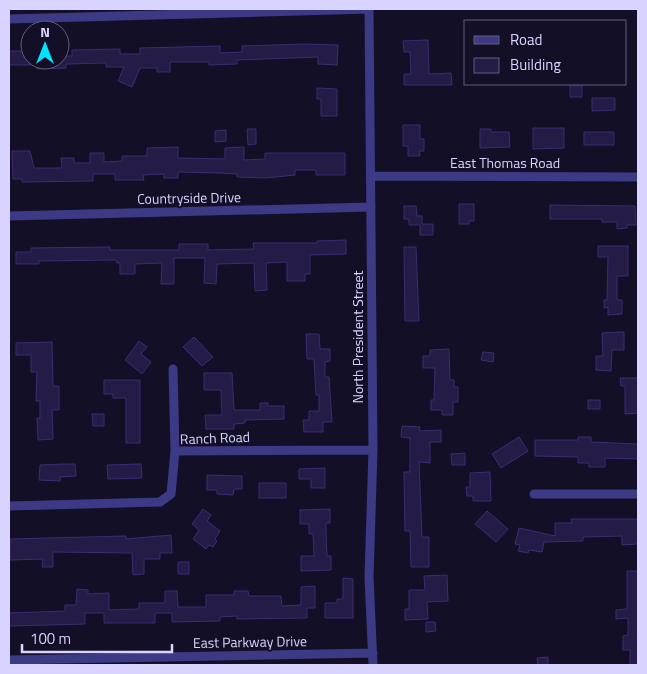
<svg xmlns="http://www.w3.org/2000/svg" width="647" height="674" font-family="'Titillium Web',sans-serif">
	<style>
		.building { fill: #241b47; stroke: #3b2d73 }
		.lines { fill: none; stroke-linecap: round; stroke-linejoin: round }
		.minor { stroke: #3d3a85; stroke-width: 9 }
		.labels { text-anchor: middle; stroke-width: 4; stroke-linejoin: round; paint-order: stroke }
		.street-label { font-size: 14px; fill: #d9d4ff; stroke: #130f26 }
	</style>
	<rect width="100%" height="100%" fill="#130f26"/>
	<path class="building" d="M428 40 429 74 451 73 452 85H404V74H411L410 52H404L403 41Z
		M306 44 338 45 337 65 318 64V57L237 60V64L209 65V62H170V72H157V68H140L132 87 118 81 124 67H106V63L66 64V68L37 69V60H60V56H72V50L120 49V54H140V48L220 46V53L242 52V46Z
		M9 51H30V65H9Z
		M570 84H582V97H570Z
		M317 88 337 89V116H321V99H317Z
		M592 98H615V110L592 111Z
		M403 125H420V139H424V151H419L420 156H408V146H403Z
		M533 128H564V148L533 149Z
		M247 129H256V144L248 145Z
		M480 129H491V132H509L510 147 480 148Z
		M226 130V141L215 142V131Z
		M584 132H614V145H584Z
		M178 147V158L225 159V148L244 147V160L265 159V153H345V175H316V170H295V175L266 178 237 177V174L221 173 178 172V178H164V174L143 175 144 180H115V174H93V181L22 182V179H13L12 151H30L34 168H62L61 158H74V163H90V153H104V162L122 161V156H147V148Z
		M459 204H474V221H469V224H459Z
		M550 205 635 206 636 225H627V228L617 229V222H602V219H550Z
		M404 206H416L417 216H422V224H433V235H420V225H409V219H404Z
		M346 240V254L310 255V274H305V281H287V262L266 263 267 290 255 291 254 263 217 264 216 284 204 283 205 258H174V284H161L162 263 135 264V274H120V263H117L116 260 39 261V264H16V252H31V248L110 247V250H179V244H208V250L254 249 253 243H317V241Z
		M598 246H628V276H617V300H622V314L608 315V307L604 308V300H607L608 257H598Z
		M404 247H416L419 321H405Z
		M624 332V350H612L611 371 596 370V356H603L602 333Z
		M306 334H319L320 349H330V361L325 362V377H329L332 422H323V432H304L303 420H309V411H319V395H316L314 359H307Z
		M194 337 213 357 202 366 183 347Z
		M139 341 147 347 141 354 151 362 142 374 125 360Z
		M52 342 53 386H59V410H52L53 439 38 440 37 418H40V401H36L37 372H31V355H16V343Z
		M449 349 450 380H454V387H458V402H453V415H442V410H431V400H434L435 368H423V356H430V350Z
		M483 352 494 353 493 362 481 360Z
		M204 373H232L234 410H260V403H268V406H284V419L245 420V423L234 424V429H206L205 415H222L221 390H204Z
		M620 378H638V413L625 414V386H621Z
		M104 380H140V443H126V398H113V394H104Z
		M588 400H600V409H588Z
		M92 414H104V426H93Z
		M402 426 420 427 419 431 441 430V442H430V463L419 462 422 537H429V567H411L410 531H405L404 472H410V438L401 437Z
		M519 437 528 451 501 468 492 454Z
		M578 437H591V442L638 444V459L605 458V467H589V463H578V457L535 456V440H578Z
		M465 453V465H452L451 454Z
		M64 464H75L76 476 60 477V481L39 480 40 465Z
		M141 464 142 478 108 479 107 465Z
		M325 468V488H311V479H299V469Z
		M490 472 491 501H473V496H467L466 487H470V473Z
		M207 475 242 476V489H234L233 495 217 494V490H207Z
		M259 483H286V498H259Z
		M203 509 211 515 207 521 220 531 215 539 217 541 213 547 209 545 206 549 193 539 199 530 192 524Z
		M330 509V523H326V533L327 556H331V570L301 571V556H314L313 534H309V524H300V510Z
		M487 511 508 529 496 542 475 524Z
		M571 519H638V542L637 544 622 545V536L583 537V541L544 542 542 552 529 550 528 553 518 551 520 545 515 544 519 528 555 536V523H572Z
		M171 535 172 553H160V559H144V574L133 575 132 553 53 552V567H42L43 559 10 560V539L126 536V539Z
		M178 562H189V574H178Z
		M627 571H638V665H630V650H623V636L628 635V618L616 619V610L627 609Z
		M447 575 448 601 427 602 428 619 405 620V609H409V590H425L424 576Z
		M343 578 353 579V618H325V603H337V599H343Z
		M315 586V608H307V618L237 619V616L220 617V621L172 622V613H155V623H104V613H85V624L9 626V613L65 611V605H76L77 589 88 590V594L109 593V610L139 609V603H165V591H177L178 607H206V595H234V591H248L249 596H281L282 606 301 605V587Z
		M426 622H435L436 631 426 632Z
		M548 657V665H538L537 658Z"/>
	<g class="lines">
		<path class="minor" d="M369 9 373 450 369 577 373 665
			M9 19 369 9
			M371 176 638 177
			M9 216 371 207
			M173 369 175 451
			M534 494H638
			M9 506 160 502 171 494 175 451 373 450
			M9 660 373 653"/>
	</g>
	<g class="labels">
		<g class="street-label">
			<text x="505" y="168">East Thomas Road</text>
			<text transform="translate(189 198) rotate(-1)" y="5">Countryside Drive</text>
			<text transform="translate(358 337) rotate(-90)" y="5">North President Street</text>
			<text transform="translate(215 438) rotate(-2)" y="5">Ranch Road</text>
			<text transform="translate(250 642) rotate(-1)" y="5">East Parkway Drive</text>
		</g>
	</g>
	<rect width="647" height="674" fill="none" stroke="#d9d4ff" stroke-width="20"/>
	<rect x="464" y="20" width="162" height="65" fill="#130f26" stroke="#625e7d"/>
	<rect x="474" y="36" width="25" height="8" fill="#3d3a85" stroke="#625e7d"/>
	<text x="510" y="45" font-size="15" fill="#d9d4ff">Road</text>
	<rect x="474" y="58" width="25" height="15" fill="#241b47" stroke="#625e7d"/>
	<text x="510" y="70" font-size="15" fill="#d9d4ff">Building</text>
	<g transform="translate(45 45)"><circle r="24" fill="#130f26" stroke="#625e7d"/>
	<path d="M0-4L9 19L0 12L-9 19Z" fill="#00e5ff"/>
	<text y="-8" font-size="14" font-weight="bold" text-anchor="middle" fill="#d9d4ff">N</text>
	</g>
	<path d="M22 644v8h150v-8" fill="none" stroke="#d9d4ff" stroke-width="2.5"/>
	<text x="30" y="644" font-size="15" fill="#d9d4ff" stroke="#130f26" stroke-width="4" paint-order="stroke">100 m</text>
</svg>
